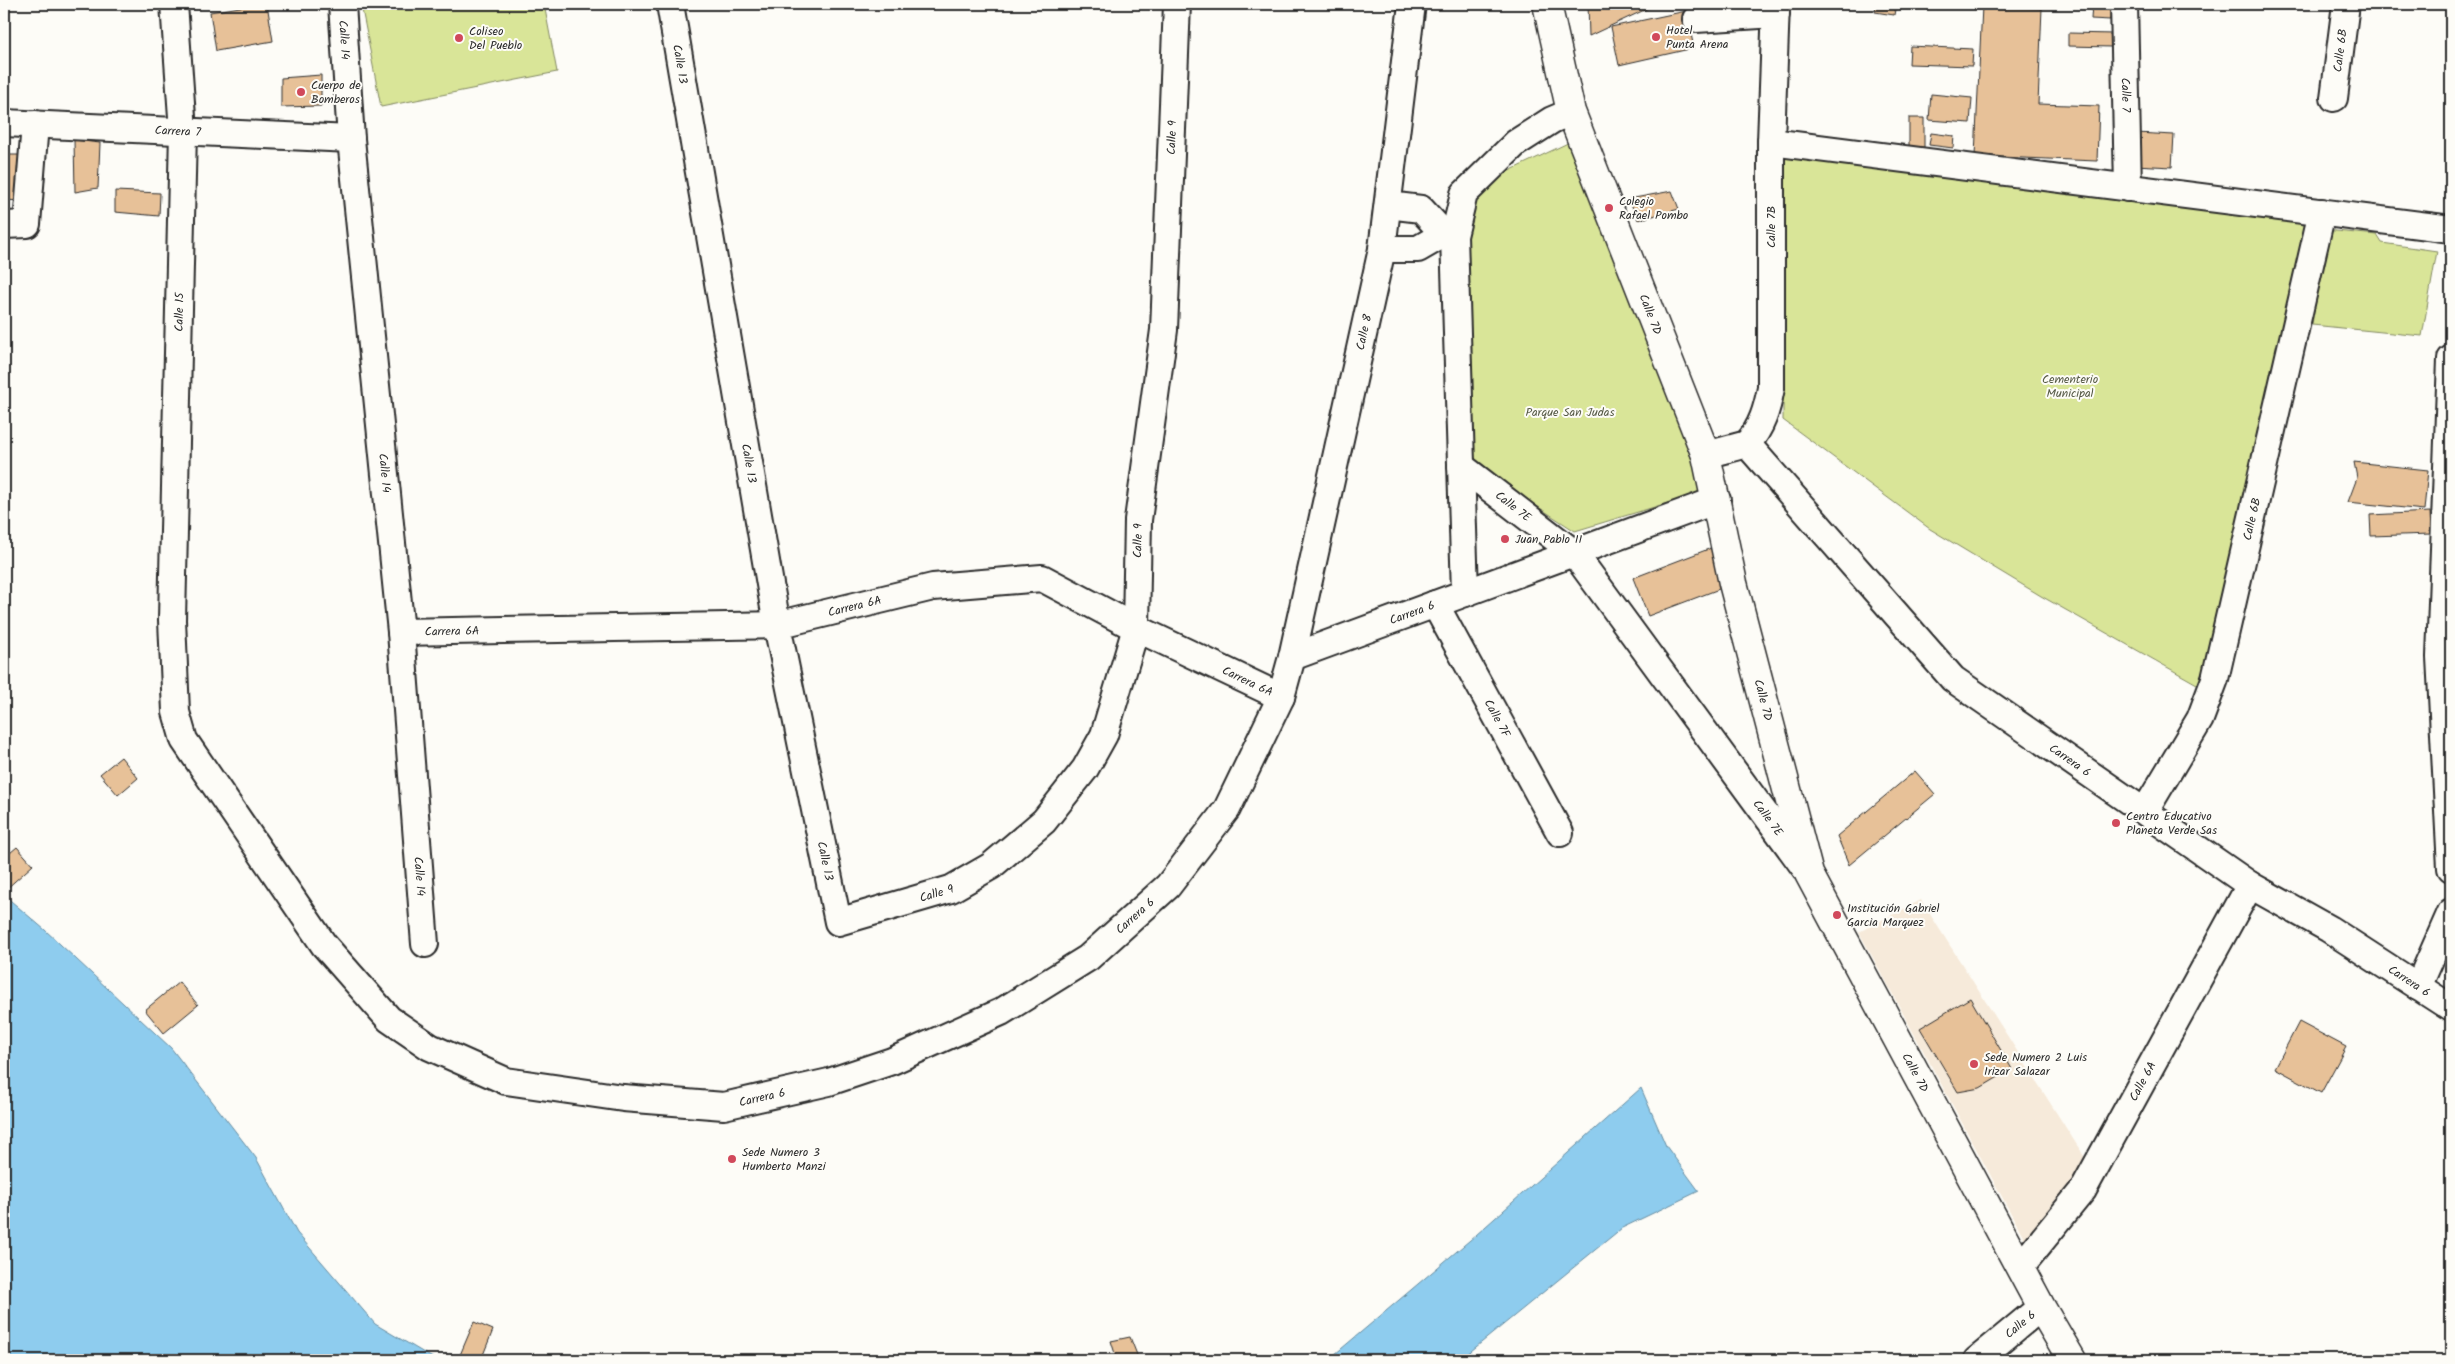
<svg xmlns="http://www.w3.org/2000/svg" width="2455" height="1364" font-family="Kalam,sans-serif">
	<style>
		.built { fill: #f6eada }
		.green { fill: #d9e598; stroke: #828862 }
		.water { fill: #8eccee; stroke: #668ca0 }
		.building { fill: #e7c198; stroke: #2b2b2b }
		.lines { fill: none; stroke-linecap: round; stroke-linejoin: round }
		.minor-casing { stroke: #2b2b2b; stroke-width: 30 }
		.major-casing { stroke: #2b2b2b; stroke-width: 31 }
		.minor { stroke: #fdfcf7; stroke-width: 26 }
		.major { stroke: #fdfcf7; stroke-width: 28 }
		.poi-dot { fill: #d1495b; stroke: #fdfcf7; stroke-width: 2 }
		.labels { text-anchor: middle; stroke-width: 4; stroke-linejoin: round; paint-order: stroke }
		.poi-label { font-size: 12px; fill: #2b2b2b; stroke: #fdfcf7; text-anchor: start }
		.street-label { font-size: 12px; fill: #2b2b2b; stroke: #fdfcf7 }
		.park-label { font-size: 12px; fill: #565a46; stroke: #fdfcf7 }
	</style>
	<rect width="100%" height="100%" fill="#fdfcf7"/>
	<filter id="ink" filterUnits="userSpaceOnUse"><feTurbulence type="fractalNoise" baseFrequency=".02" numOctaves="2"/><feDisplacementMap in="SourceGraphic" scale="10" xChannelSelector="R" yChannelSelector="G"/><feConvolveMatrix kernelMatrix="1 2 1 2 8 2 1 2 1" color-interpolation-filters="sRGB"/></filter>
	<g filter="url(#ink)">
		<path class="built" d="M1921 900 2089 1164 2028 1245 1859 932Z"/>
		<path class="green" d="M361 4H544L557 72 381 107Z
			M1572 141 1704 492 1575 531 1474 465 1464 268 1472 198 1486 182Z
			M1784 154 2309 220 2204 688 2041 596 1930 529 1783 420Z
			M2325 230 2377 235 2382 243 2437 251 2422 336 2312 325Z"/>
		<path class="water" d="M4 895 45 930 171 1048 256 1158 297 1233 375 1324 436 1360H4Z
			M1641 1088 1666 1146 1699 1191 1622 1228 1460 1360H1328L1476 1235Z"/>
		<path class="building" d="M258 4H267L273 41 216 51 210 12Z
			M1588 4H1655V5L1589 36Z
			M1876 4H1896L1894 15 1875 12Z
			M2092 5H2111L2110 20 2091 19Z
			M1982 6 2042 8 2038 104 2099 106 2097 161 1975 156Z
			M1686 11 1694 48 1619 65 1611 27Z
			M2068 33 2113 34 2112 47 2068 46Z
			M1910 46 1973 49 1972 66 1909 64Z
			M321 75V106L281 107V78Z
			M1931 94 1972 98 1970 123 1929 120Z
			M1909 118H1924V148H1909Z
			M1931 133 1954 136 1953 148 1929 145Z
			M2136 133 2174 135 2172 167 2135 165Z
			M74 140 100 143 98 188 75 192Z
			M4 155H21V201L4 200Z
			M115 191 160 193 159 216 115 212Z
			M1672 191 1679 209 1638 220 1629 199Z
			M2354 462 2428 470 2424 510 2348 502 2357 478Z
			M2430 512 2431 534 2371 536 2370 515Z
			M1719 545 1727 586 1648 616 1633 578Z
			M121 757 138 778 118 795 100 774Z
			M1915 771 1935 794 1849 865 1837 836Z
			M17 847 33 865 5 890 4 858Z
			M179 982 198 1005 164 1033 145 1010Z
			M1970 998 2012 1069 1980 1088 1958 1092 1920 1028Z
			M2299 1022 2346 1047 2321 1093 2275 1068Z
			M474 1322 493 1330 481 1360H473L460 1355Z
			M1130 1337 1139 1360H1117L1111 1341Z"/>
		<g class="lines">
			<defs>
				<g id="minor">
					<path id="s1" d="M174 4 183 131 172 620 176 712 184 740 324 945 389 1019 430 1047 506 1081 623 1098 724 1106 829 1082 892 1061 1001 1012 1088 958 1168 886 1227 809 1281 697 1292 657 1382 249 1412 4"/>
					<path id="s2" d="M342 4 351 139 401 632 425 944"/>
					<path id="s3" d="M670 4 777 625 838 922 951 889 991 866 1044 821 1085 769 1104 735 1136 628 1138 520 1164 330 1177 4"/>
					<path id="s4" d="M2124 4 2128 188"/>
					<path d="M1696 19 1776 14"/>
					<path id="s5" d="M2334 98 2346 4"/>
					<path id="s6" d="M4 123 351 139"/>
					<path d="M1771 142 2451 229"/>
					<path d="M1388 205 1421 209 1444 234 1454 236"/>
					<path d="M4 225 27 224 35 124"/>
					<path d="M1382 249H1418L1444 234"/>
					<path d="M2451 359 2440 657 2451 868"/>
					<path id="s7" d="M1747 444 1953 679 2250 885 2329 929 2451 1008"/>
					<path d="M1747 444C1762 427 1767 409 1771 388V142L1776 4"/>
					<path d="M1706 455 1747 444"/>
					<path id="s8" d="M1461 466 1574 553 1807 871"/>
					<path d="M1465 593 1454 236 1464 194 1516 143 1552 120 1571 112"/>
					<path id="s9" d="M1435 604 1560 833"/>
					<path id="s10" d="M401 632 777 625 933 587 1042 578 1136 628 1281 697"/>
					<path id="s11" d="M1292 657 1717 500"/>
					<path id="s12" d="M2145 811 2200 719 2215 679 2322 212"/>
					<path d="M2418 987 2451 912"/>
					<path id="s13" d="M2021 1266 2083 1190 2250 885"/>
					<path id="s14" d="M1977 1360 2041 1307"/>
				</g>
				<g id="major">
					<path id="s15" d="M1547 4 1571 112 1706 455 1733 583 1809 874 2041 1307 2072 1360"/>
				</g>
			</defs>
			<use href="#minor" class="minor-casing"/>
			<use href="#major" class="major-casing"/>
			<use href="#minor" class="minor"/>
			<use href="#major" class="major"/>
		</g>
	</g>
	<g class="poi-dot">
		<circle cx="1656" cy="37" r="5"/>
		<circle cx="459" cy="38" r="5"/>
		<circle cx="301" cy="92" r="5"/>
		<circle cx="1609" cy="208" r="5"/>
		<circle cx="1505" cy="539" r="5"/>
		<circle cx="2116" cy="823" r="5"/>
		<circle cx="1837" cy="915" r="5"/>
		<circle cx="1974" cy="1064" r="5"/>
		<circle cx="732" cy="1159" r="5"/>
	</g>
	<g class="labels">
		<g class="poi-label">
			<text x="1666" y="34">Hotel<tspan x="1666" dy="14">Punta Arena</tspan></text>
			<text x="469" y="35">Coliseo<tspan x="469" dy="14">Del Pueblo</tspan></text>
			<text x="311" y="89">Cuerpo de<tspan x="311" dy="14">Bomberos</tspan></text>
			<text x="1619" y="205">Colegio<tspan x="1619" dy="14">Rafael Pombo</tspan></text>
			<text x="1515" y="543">Juan Pablo II</text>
			<text x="2126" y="820">Centro Educativo<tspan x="2126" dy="14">Planeta Verde Sas</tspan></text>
			<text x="1847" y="912">Institución Gabriel<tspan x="1847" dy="14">Garcia Marquez</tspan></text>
			<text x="1984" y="1061">Sede Numero 2 Luis<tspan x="1984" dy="14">Irizar Salazar</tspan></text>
			<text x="742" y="1156">Sede Numero 3<tspan x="742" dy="14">Humberto Manzi</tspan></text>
		</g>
		<g class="street-label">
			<text dy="4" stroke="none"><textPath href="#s2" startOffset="36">Calle 14</textPath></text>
			<text dy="4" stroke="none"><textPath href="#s5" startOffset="48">Calle 6B</textPath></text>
			<text dy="4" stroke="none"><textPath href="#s3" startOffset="61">Calle 13</textPath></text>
			<text dy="4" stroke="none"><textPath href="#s4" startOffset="91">Calle 7</textPath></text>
			<text dy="4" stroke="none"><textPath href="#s6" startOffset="174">Carrera 7</textPath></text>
			<text dy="4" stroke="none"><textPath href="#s3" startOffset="1876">Calle 9</textPath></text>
			<text transform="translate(1771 227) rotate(-90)" y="4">Calle 7B</text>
			<text transform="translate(179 312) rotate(-89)" y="4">Calle 15</text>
			<text dy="4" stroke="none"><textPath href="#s15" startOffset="328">Calle 7D</textPath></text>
			<text dy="4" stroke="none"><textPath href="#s1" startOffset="2536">Calle 8</textPath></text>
			<text dy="4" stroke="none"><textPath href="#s3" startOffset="466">Calle 13</textPath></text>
			<text dy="4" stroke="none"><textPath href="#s2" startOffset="471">Calle 14</textPath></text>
			<text dy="4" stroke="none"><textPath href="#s8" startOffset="66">Calle 7E</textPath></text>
			<text dy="4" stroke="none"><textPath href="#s12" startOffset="314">Calle 6B</textPath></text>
			<text dy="4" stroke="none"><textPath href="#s3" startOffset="1471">Calle 9</textPath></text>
			<text dy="4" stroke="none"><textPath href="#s10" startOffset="456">Carrera 6A</textPath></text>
			<text dy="4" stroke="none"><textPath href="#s11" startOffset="128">Carrera 6</textPath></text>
			<text dy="4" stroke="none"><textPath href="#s10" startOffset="51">Carrera 6A</textPath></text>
			<text dy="4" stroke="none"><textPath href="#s10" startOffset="876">Carrera 6A</textPath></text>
			<text dy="4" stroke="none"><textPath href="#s15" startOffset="731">Calle 7D</textPath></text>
			<text dy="4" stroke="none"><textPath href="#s9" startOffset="130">Calle 7F</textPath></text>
			<text dy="4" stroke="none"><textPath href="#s7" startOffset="455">Carrera 6</textPath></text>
			<text dy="4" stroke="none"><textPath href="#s8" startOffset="471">Calle 7E</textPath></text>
			<text dy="4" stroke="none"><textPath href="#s3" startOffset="871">Calle 13</textPath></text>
			<text dy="4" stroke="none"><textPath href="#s2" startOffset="876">Calle 14</textPath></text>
			<text dy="4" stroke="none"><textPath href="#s3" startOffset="1036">Calle 9</textPath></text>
			<text dy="4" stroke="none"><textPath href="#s1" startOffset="1896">Carrera 6</textPath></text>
			<text dy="4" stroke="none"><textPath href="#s7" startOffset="860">Carrera 6</textPath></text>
			<text dy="4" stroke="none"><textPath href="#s15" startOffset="1136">Calle 7D</textPath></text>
			<text dy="4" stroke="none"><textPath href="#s13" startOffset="222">Calle 6A</textPath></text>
			<text dy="4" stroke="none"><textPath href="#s1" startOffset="1476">Carrera 6</textPath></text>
			<text dy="4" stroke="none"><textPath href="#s14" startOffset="56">Calle 6</textPath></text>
		</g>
		<g class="park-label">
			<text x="2070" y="383">Cementerio<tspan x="2070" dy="14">Municipal</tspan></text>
			<text x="1570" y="416">Parque San Judas</text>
		</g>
	</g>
	<rect width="2455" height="1364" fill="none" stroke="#fdfcf7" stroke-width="20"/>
	<rect x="10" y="10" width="2435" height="1344" fill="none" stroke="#2b2b2b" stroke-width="2" filter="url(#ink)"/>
</svg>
